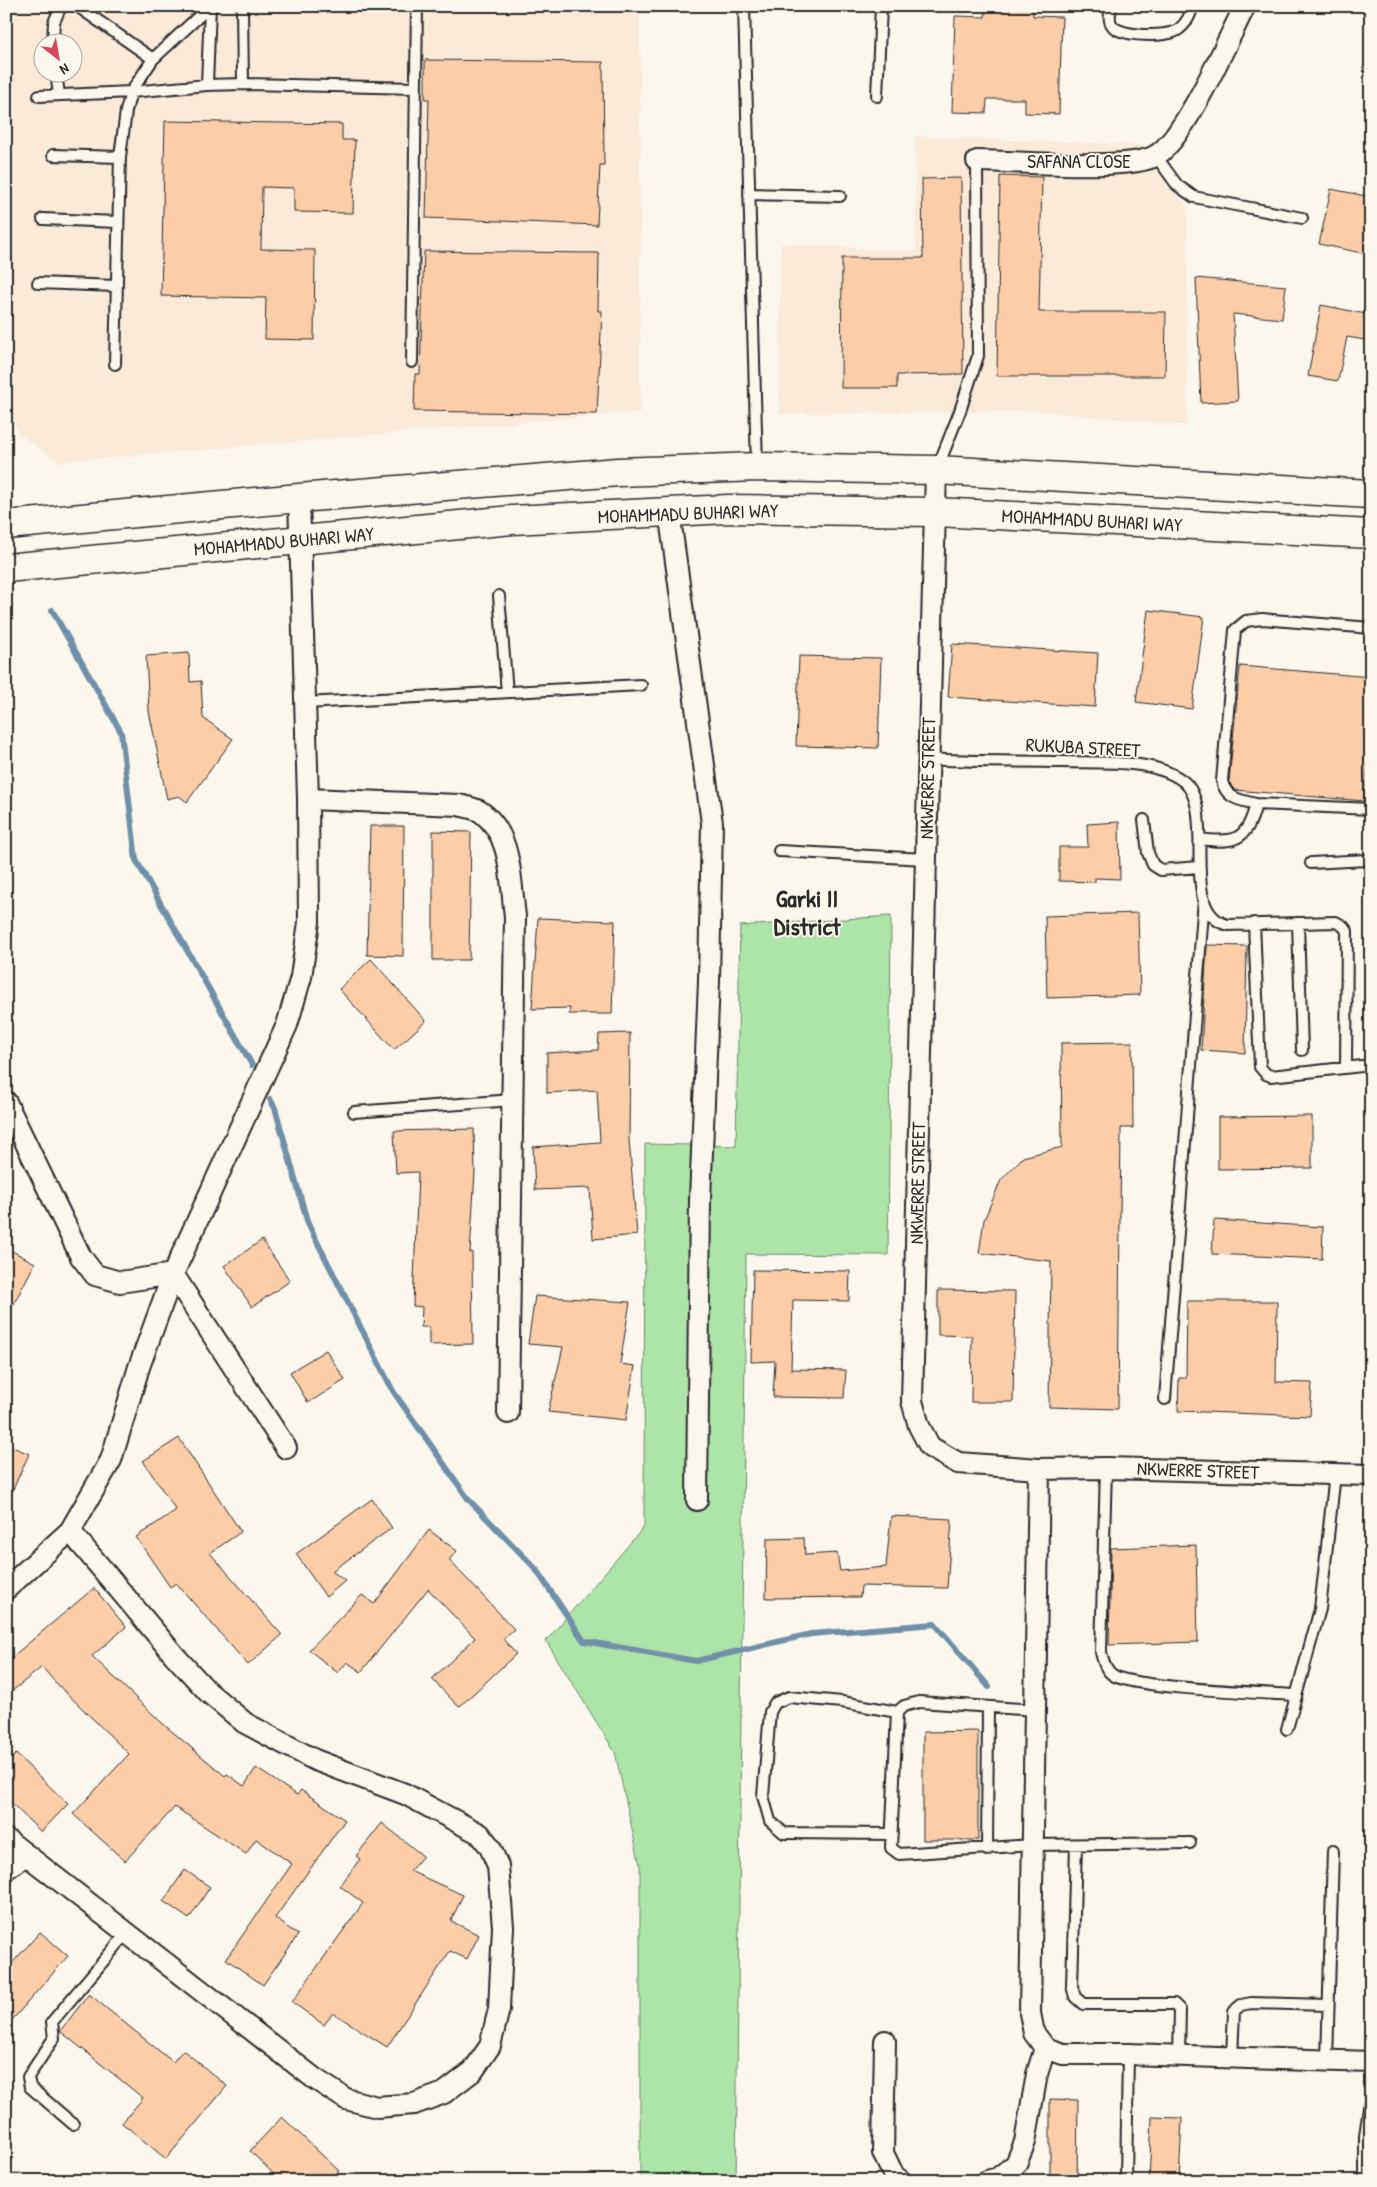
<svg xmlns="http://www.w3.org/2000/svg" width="1377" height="2187" font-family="'Patrick Hand',sans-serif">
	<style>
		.built { fill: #fbead8; fill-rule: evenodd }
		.green { fill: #ade5a8; stroke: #6c886a }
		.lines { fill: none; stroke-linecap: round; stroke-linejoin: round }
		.stream { stroke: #6f8fa8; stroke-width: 6 }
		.building { fill: #fbcda9; stroke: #2b2b2b }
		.lane-casing { stroke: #2b2b2b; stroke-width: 14 }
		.street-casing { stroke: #2b2b2b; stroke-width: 24 }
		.secondary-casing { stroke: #2b2b2b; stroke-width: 31 }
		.lane { stroke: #fbf7ec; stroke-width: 10 }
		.street { stroke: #fbf7ec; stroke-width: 20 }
		.secondary { stroke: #fbf7ec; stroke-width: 28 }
		.labels { text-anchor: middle; stroke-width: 4; stroke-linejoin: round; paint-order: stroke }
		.street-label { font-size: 19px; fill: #2b2b2b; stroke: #fbf7ec }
		.district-label { font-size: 24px; font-weight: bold; fill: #2b2b2b; stroke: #fbf7ec }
	</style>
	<rect width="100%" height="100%" fill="#fbf7ec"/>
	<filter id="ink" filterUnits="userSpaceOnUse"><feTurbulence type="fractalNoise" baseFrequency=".02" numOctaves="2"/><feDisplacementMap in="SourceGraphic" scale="10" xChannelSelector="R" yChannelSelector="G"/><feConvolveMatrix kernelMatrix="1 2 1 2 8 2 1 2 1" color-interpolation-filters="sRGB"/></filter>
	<g filter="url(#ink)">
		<path class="built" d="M6 6H640V412L58 462 19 434 6 407ZM42 42H72V72H42Z
			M915 136 1140 145 1187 207V426L1039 411 779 414 781 244 916 251Z"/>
		<path class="green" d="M891 916 888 1255 746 1254 736 2181H640V1865L615 1752 546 1641 644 1527 645 1144 736 1146 740 926Z"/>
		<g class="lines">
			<path class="stream" d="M52 610 121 732 136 860 252 1065
				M270 1099 275 1108 308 1224 393 1391 469 1500 535 1568 584 1641 696 1661 811 1634 935 1624 989 1687"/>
		</g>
		<path class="building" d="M986 6H1033V16L1062 17 1059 114 1025 113V99H987L986 113 952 112 955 16 985 17Z
			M425 60 603 62 604 165H600L597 225 426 218 429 99H425Z
			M165 121 342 124V140H355L353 213 294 212V188L262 187 261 249 315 250 314 340 265 339 266 298 161 296Z
			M1000 176 1042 177 1039 312H1166L1165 376H997Z
			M961 178 963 374 897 375V388H841L842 258H923L922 179Z
			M1331 189 1371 197V255L1319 244Z
			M424 251 599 253 598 311H602L597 414 414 411 415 374H420Z
			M1196 278 1286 286 1282 319 1233 314 1238 401 1201 403Z
			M1321 305 1371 315V341L1347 337 1338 381 1308 376Z
			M1148 610 1204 617 1192 709 1136 702Z
			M952 644 1098 653 1095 707 948 697Z
			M189 653 190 682 201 681 203 718 233 739 187 802 179 796 167 799 149 711 146 656Z
			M799 656 881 658 878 748 796 746Z
			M1240 666 1371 677V725L1364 801 1235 790 1232 787 1229 781Z
			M1119 822 1120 879 1095 878V882L1059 881V847H1088L1087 824Z
			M370 826H404L403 956 367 955Z
			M433 831 471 832 469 960H433Z
			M1138 913 1140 995 1047 998 1045 916Z
			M538 918 615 921 612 1014H569L570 1008 532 1009Z
			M1207 945 1247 946 1245 1053 1201 1050Z
			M371 959 426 1021 394 1050 339 989Z
			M630 1033 629 1140 637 1235 593 1239 590 1188 535 1190 533 1147 600 1142 597 1090 547 1093V1053L598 1050 599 1034Z
			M1132 1042 1133 1128H1121L1118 1409 1049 1407 1051 1261 979 1253 984 1220 1001 1180 1023 1157 1062 1147 1061 1043Z
			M1312 1116V1168L1218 1169V1117Z
			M474 1129 475 1172 470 1253 472 1252 473 1344 429 1345V1327H421L422 1307 413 1306 418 1172 396 1173 394 1131Z
			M1214 1220 1323 1227 1322 1259 1212 1254Z
			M262 1240 290 1281 252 1307 224 1266Z
			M6 1248 35 1263 6 1319Z
			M753 1270 850 1271 849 1301 793 1300 791 1369 846 1370 844 1398 773 1397 775 1361 751 1362Z
			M938 1290 1015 1291 1013 1402H971L972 1336 938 1335Z
			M535 1296 630 1302 620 1364 635 1366 626 1420 548 1412 563 1347 528 1344Z
			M1187 1301H1277L1276 1382 1312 1383 1310 1416 1178 1411 1179 1378H1186Z
			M326 1350 345 1380 308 1403 290 1372Z
			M179 1438 241 1532 210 1553 282 1635 248 1665 176 1583 170 1587 136 1537 176 1510 143 1461Z
			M6 1444 29 1454 6 1505Z
			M372 1499 392 1528 332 1571 345 1581 326 1597 296 1554Z
			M891 1516 952 1519 947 1588 861 1586 860 1597 766 1598 767 1539 804 1538 805 1555 837 1553 840 1571 886 1567Z
			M429 1530 457 1551 449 1560 514 1629 503 1639 516 1654 459 1707 432 1679 475 1638 428 1589 361 1672 347 1662 338 1673 309 1650 362 1595 374 1604Z
			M1196 1545 1198 1642 1109 1645 1111 1548Z
			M94 1588 126 1627 92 1656 162 1723 225 1776 227 1774 244 1786 256 1768 297 1795 301 1790 345 1820 275 1918 298 1935 263 1985 226 1959 292 1864 256 1839 246 1854 175 1807 125 1861 73 1814 129 1754 54 1681 42 1667 6 1696V1662Z
			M978 1731V1840H923V1732Z
			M16 1754 68 1804 41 1832 6 1798V1764Z
			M382 1823 423 1856 410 1871 463 1895 451 1921 479 1935 467 1959 450 1951 387 2047 333 2013 324 2025 292 2002 363 1903 340 1886 360 1859 356 1856Z
			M185 1870 210 1887 189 1919 163 1901Z
			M40 1932 68 1956 6 2027V1970Z
			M89 1994 173 2062 183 2050 227 2086 166 2159 122 2123 143 2098 60 2031Z
			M1050 2099 1078 2100 1077 2181H1050Z
			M282 2117 339 2171 330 2181H281L250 2151Z
			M1152 2117 1182 2118 1179 2181H1149Z"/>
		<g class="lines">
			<defs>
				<path id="lane" d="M77 6 153 59
					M242 6 243 84
					M744 6 757 466
					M1111 6C1110 13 1108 20 1112 25 1119 37 1169 38 1179 29 1187 23 1190 15 1193 6
					M53 42 54 22 61 6
					M56 72 59 95
					M207 85 210 6
					M39 96 131 92 207 85 243 84 416 88
					M877 96 881 6
					M53 155 120 157
					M1156 156 1177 185 1194 197 1302 218
					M749 194 840 196
					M43 219 118 222
					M38 283 116 286
					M412 362 417 6
					M115 364 120 157 126 111 131 92 153 59 210 6
					M937 469 960 411 978 356 977 161
					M499 596 507 692
					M305 703 641 685
					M928 759C972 762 1017 761 1061 762 1097 763 1154 758 1183 781 1219 809 1176 913 1228 925L1336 922 1343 926 1347 931 1346 1068
					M1256 804C1240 800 1226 799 1222 781L1235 630 1246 621 1262 619 1371 628
					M1144 820 1148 853 1153 865 1161 870 1199 867
					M1200 839C1236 844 1247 840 1256 804L1371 809
					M779 851 925 859
					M1311 863 1367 860 1371 858
					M1254 923 1260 1067 1266 1074 1271 1076 1371 1065
					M1298 923 1302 1050
					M354 1112 513 1100
					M1165 1399 1204 899
					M1106 1468 1101 1652C1103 1660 1105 1670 1113 1675 1131 1688 1265 1693 1296 1695
					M1036 1710 919 1702 904 1706 897 1712 891 1848 899 1854 1033 1845 1190 1843
					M1287 1729 1320 1609 1335 1474
					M892 1834 784 1833 770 1821 763 1796 770 1712 775 1703 789 1697 842 1702 897 1712
					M1076 1845 1072 1986 1075 1997 1083 2004H1174L1180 2010 1179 2056
					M987 1850 988 1708
					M1232 2057 1234 2011 1241 2005 1251 2003 1328 2005
					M1327 2061 1333 1851
					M73 2124 30 2087 28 2077 54 2038 52 2022 127 1933
					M1126 2181 1128 2054
					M1365 2181V2136L1371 2092"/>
				<path id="street" d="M977 161C1013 161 1128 171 1155 156 1184 141 1228 39 1245 6
					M936 470 912 1401 919 1426 930 1447 958 1463 1039 1469 1106 1468 1371 1475
					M669 511 712 823 709 981 700 1200 697 1500
					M308 799 459 805C465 807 475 808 481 812 513 835 510 881 515 916L508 1413
					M6 1102 81 1257 95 1275 120 1282 173 1274 286 1448
					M1039 1469 1030 2013 1034 2033 1045 2048 1063 2054H1128L1371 2062
					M6 1589 70 1531 111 1460 139 1367 173 1274 287 1025 301 977 309 922 308 799 299 498
					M6 1839 315 2079 346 2099 377 2107 414 2104 444 2093 473 2071 490 2046 499 2009 503 1927 498 1866 490 1847 480 1834 405 1794 315 1760 245 1723 208 1692 175 1656 70 1531
					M6 1869 26 1855
					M885 2041 883 2153 894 2176 901 2181
					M987 2181 998 2178 1016 2164 1025 2142 1037 2074 1045 2048"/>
				<path id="secondary" d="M6 525 299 498 618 472 758 467 936 470 1371 494
					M6 568 512 520 728 509 935 512 1371 534"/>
			</defs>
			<use href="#lane" class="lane-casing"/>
			<use href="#street" class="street-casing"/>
			<use href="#secondary" class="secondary-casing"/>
			<use href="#lane" class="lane"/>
			<use href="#street" class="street"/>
			<use href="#secondary" class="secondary"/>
		</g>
	</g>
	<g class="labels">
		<g class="street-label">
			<text x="1079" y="168">SAFANA CLOSE</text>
			<text transform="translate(688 513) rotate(-2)" y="7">MOHAMMADU BUHARI WAY</text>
			<text transform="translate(1092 520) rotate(3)" y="7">MOHAMMADU BUHARI WAY</text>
			<text transform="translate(284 541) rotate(-5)" y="7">MOHAMMADU BUHARI WAY</text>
			<text transform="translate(1083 747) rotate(3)" y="7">RUKUBA STREET</text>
			<text transform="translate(927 778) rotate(-89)" y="7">NKWERRE STREET</text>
			<text transform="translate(917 1183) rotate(-89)" y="7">NKWERRE STREET</text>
			<text transform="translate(1198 1470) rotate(2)" y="7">NKWERRE STREET</text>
		</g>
		<g class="district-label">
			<text x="807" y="907">Garki II<tspan x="807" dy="28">District</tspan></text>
		</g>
	</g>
	<rect width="1377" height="2187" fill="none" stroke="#fbf7ec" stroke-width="25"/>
	<rect x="12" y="12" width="1352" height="2162" fill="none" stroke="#2b2b2b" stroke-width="2" filter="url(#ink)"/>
	<g transform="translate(58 58) rotate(149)"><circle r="24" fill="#fbf7ec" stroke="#a8a59f"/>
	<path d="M0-4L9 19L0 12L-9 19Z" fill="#d1495b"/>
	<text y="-8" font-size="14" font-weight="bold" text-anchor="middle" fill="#2b2b2b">N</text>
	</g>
</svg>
